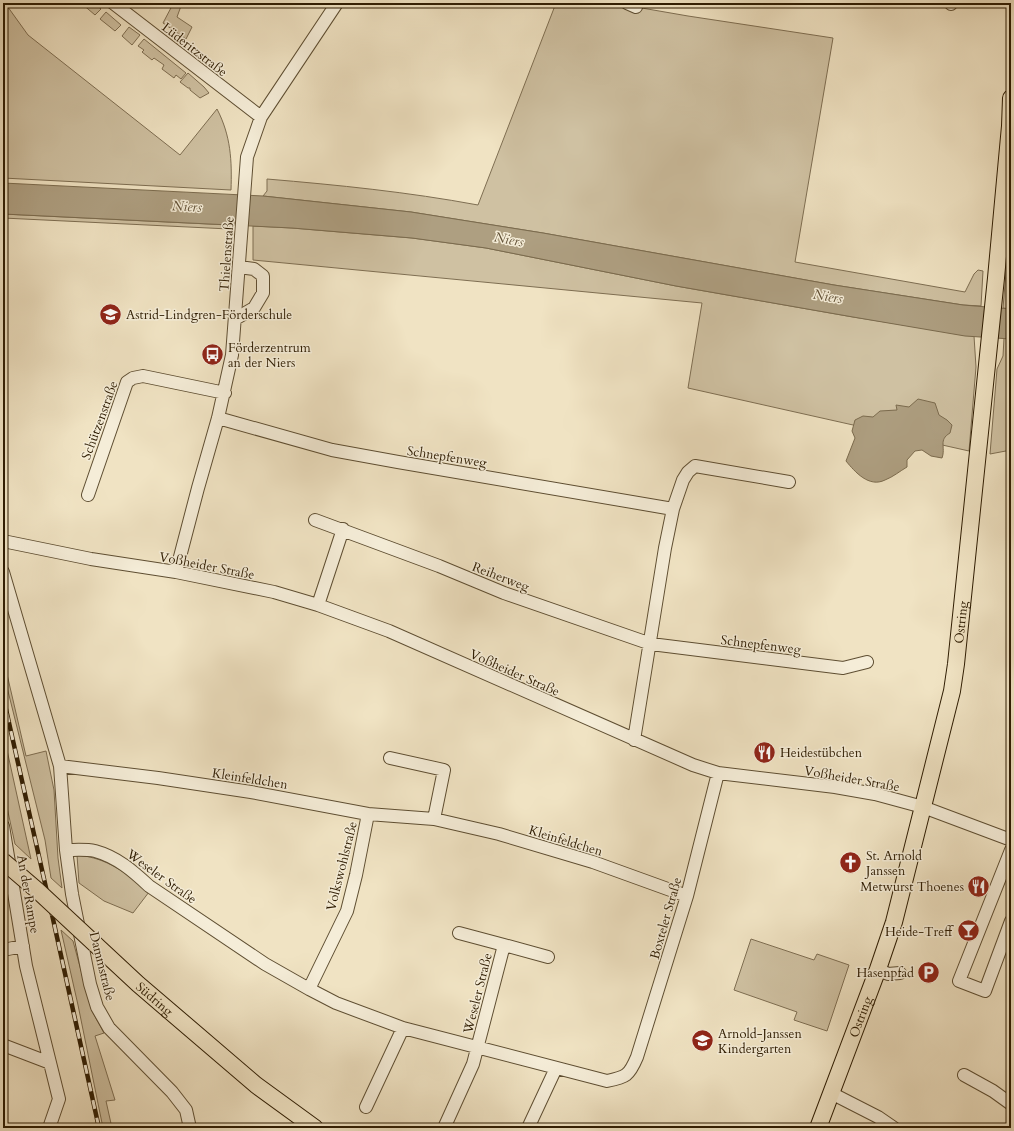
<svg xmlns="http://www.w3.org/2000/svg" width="1014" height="1131" font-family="Cardo,serif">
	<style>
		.green { fill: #cfc1a2; stroke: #7e6e52 }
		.water { fill: #ae9f81; stroke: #7b6b4e }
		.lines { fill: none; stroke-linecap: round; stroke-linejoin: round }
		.minor-casing { stroke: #5e4e32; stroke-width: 14 }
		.major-casing { stroke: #2e1c02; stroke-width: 18 }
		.minor { stroke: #f5edd8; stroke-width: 12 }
		.major { stroke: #f0e3c3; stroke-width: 16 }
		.rail-casing { stroke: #2e1c02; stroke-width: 4.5 }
		.rail { stroke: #f5edd8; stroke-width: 3; stroke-dasharray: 9; stroke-linecap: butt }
		.major-bridge-casing { stroke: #2e1c02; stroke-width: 18; stroke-linecap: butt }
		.major-bridge { stroke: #f0e3c3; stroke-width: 16 }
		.labels { text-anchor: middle; stroke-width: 3; stroke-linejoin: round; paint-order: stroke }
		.street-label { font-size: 13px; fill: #2e1c02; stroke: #f5edd8 }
		.poi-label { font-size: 13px; fill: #2e1c02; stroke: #f5edd8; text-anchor: start }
		.water-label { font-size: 14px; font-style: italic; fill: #615035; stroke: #f5edd8 }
	</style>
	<rect width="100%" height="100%" fill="#f0e3c3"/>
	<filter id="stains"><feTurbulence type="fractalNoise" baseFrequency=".005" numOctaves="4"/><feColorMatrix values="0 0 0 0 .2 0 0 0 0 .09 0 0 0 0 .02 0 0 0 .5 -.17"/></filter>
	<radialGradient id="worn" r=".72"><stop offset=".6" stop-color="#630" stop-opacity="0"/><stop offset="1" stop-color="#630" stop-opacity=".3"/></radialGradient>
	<path class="green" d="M3 3H5L28 35 180 155 217 109C231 136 232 161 231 190L3 178Z
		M81 3H94L101 9 95 15Z
		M556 3H627L636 7 688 16 833 38 795 262 965 292 974 274 978 270 983 271 981 306 963 305 834 285 543 233 411 212 263 196 267 191V179C338 185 408 192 478 205Z
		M173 4 181 6 177 17 192 27 186 39 163 23Z
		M106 12 121 25 115 31 100 19Z
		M129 27 140 35 132 45 122 36Z
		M144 39 186 73 181 79 176 75 174 78 162 69 164 65 154 58 152 60 142 52 144 50 138 46Z
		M188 73 204 87 209 93 200 98 190 90V88H188L180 82Z
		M3 214 229 225V229L3 218Z
		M1011 214V309L1003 308Z
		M253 226 292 228 412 238 486 248 676 286 853 317 974 336 976 367 969 451 688 388 702 303 253 260Z
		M1004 338 1011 339V450L990 454 997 369 1003 356Z
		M3 657 26 756 46 751 54 790 58 858 62 888 51 878 45 840 5 679 3 669Z
		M3 732 31 859 15 844 3 789Z
		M77 855C108 858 126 873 149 892L133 913 104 901 79 883Z
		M61 930 73 941 92 1011 104 1033 95 1036 115 1100 106 1101 112 1128H103L78 1005Z
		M751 939 814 960 817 954 849 965 827 1031 794 1020 797 1012 734 990Z"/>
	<path class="water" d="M3 183 263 196 411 212 543 233 834 285 963 305 1011 309V339L965 336 853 317 676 286 486 248 412 238 292 228 3 214Z
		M918 399 935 403 939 415 947 420 952 425 950 433C938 440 946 447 942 458L931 456 922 450 915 451 907 460V467C900 471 893 477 885 480 869 488 855 472 846 461L855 438 852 431 855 420 863 416 873 417 880 411 897 410 896 405 909 407Z"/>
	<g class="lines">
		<defs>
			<path id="minor" d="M113 3 261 117
				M627 3 636 7
				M951 3V4
				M235 319 254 308 263 293V276L254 269 239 267
				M218 418 332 450 398 462 673 509
				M88 495 127 382 133 378 143 376 225 393
				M315 520 439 566 504 593 651 644 843 668 867 662
				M3 541 91 559 176 572 274 592 318 605 389 631 693 765 718 773 835 787 875 794 923 807 1011 840
				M3 572 60 766 66 850C75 850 86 849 95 851 117 857 133 871 149 886L265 964 309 989 336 1003 403 1028 607 1081C626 1077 629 1076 637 1057L687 896 718 773
				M176 572 198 488 218 418 232 355 247 157 261 117 337 3
				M318 605 343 529
				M634 740 665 548 673 509 683 480 688 472 695 466 789 482
				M390 758 444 770 434 819
				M60 766 158 778 251 792 368 814 434 819 499 834 593 862 687 896
				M3 826 26 966 59 1099 49 1128
				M66 850 72 894 90 984 97 1007 109 1028 172 1092 186 1110 190 1128
				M1011 850 959 981 985 991 1011 921
				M504 945 548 957
				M3 950 23 946
				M878 969 888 974 900 973
				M309 989 347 911 356 875 368 814
				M3 1045 50 1063
				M964 1075 993 1091 1011 1104
				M831 1093 878 1117 894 1128
				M366 1107 403 1028
				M444 1128 473 1064 504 945 459 933
				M528 1128 556 1068"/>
			<g id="major">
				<path id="s1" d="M95 944 138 984 256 1085 315 1128"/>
				<path id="s2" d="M818 1128 878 969 894 922 952 691 956 664 996 278 1010 126 1011 98"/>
			</g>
		</defs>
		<use href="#minor" class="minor-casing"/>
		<use href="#major" class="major-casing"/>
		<use href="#minor" class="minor"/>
		<use href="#major" class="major"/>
		<defs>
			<path id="rail" d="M3 696 53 919 99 1128"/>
		</defs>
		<use href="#rail" class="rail-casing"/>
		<use href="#rail" class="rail"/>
		<defs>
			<path id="major-bridge" d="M3 861 38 891 95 944"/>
		</defs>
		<use href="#major-bridge" class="major-bridge-casing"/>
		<use href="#major-bridge" class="major-bridge"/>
	</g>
	<defs>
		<symbol id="school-disc" viewBox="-11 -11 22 22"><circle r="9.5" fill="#8f2418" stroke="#f5edd8"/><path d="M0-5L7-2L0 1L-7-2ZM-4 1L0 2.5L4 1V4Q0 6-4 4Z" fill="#fff"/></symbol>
		<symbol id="bus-disc" viewBox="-11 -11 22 22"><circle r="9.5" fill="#8f2418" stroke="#f5edd8"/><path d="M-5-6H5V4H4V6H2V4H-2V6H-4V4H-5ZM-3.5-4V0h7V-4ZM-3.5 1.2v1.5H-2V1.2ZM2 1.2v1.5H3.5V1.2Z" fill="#fff"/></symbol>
		<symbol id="restaurant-disc" viewBox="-11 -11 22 22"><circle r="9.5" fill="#8f2418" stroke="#f5edd8"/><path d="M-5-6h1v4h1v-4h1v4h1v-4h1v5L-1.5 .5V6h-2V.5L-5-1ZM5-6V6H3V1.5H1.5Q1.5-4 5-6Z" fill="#fff"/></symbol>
		<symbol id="church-disc" viewBox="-11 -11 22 22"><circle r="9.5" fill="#8f2418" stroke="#f5edd8"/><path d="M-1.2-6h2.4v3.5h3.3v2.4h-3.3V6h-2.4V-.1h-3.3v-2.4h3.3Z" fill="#fff"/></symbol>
		<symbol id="bar-disc" viewBox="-11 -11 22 22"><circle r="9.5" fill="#8f2418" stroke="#f5edd8"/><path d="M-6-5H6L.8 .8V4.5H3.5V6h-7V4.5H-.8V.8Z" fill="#fff"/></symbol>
		<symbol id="parking-disc" viewBox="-11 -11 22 22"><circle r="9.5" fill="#8f2418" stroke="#f5edd8"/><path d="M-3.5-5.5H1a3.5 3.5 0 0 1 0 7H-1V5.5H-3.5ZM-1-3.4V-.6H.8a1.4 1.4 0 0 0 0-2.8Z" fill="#fff"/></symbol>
	</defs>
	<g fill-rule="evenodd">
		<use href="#school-disc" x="98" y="302" width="25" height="25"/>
		<use href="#bus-disc" x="200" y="342" width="25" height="25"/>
		<use href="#restaurant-disc" x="752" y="740" width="25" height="25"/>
		<use href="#church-disc" x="838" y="850" width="25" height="25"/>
		<use href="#restaurant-disc" x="966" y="874" width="25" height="25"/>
		<use href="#bar-disc" x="956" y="918" width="25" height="25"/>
		<use href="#parking-disc" x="916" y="960" width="25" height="25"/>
		<use href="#school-disc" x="690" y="1028" width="25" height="25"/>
	</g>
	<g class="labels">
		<g class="street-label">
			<text transform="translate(195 49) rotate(38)" y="5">Lüderitzstraße</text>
			<text transform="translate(226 254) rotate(-86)" y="5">Thielenstraße</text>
			<text transform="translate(99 420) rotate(-70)" y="5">Schützenstraße</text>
			<text transform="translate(447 456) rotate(9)" y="5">Schnepfenweg</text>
			<text transform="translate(207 565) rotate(11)" y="5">Voßheider Straße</text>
			<text transform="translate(501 576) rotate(21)" y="5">Reiherweg</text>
			<text dy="5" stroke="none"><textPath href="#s2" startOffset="527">Ostring</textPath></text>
			<text transform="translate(761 644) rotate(7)" y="5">Schnepfenweg</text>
			<text transform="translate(515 672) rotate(24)" y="5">Voßheider Straße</text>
			<text transform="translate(250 778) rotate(9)" y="5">Kleinfeldchen</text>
			<text transform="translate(852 778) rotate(10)" y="5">Voßheider Straße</text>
			<text transform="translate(566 840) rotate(17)" y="5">Kleinfeldchen</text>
			<text transform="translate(341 866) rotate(-76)" y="5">Volkswohlstraße</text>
			<text transform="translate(162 876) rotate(36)" y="5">Weseler Straße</text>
			<text transform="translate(29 894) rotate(80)" y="5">An der Rampe</text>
			<text transform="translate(665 918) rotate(-74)" y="5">Boxteler Straße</text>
			<text transform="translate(103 966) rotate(76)" y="5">Dammstraße</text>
			<text transform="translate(477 993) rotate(-76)" y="5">Weseler Straße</text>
			<text dy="5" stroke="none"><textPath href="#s1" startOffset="81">Südring</textPath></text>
			<text dy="5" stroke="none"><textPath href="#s2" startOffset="119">Ostring</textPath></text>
		</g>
		<g class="poi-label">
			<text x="126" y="319">Astrid-Lindgren-Förderschule</text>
			<text x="228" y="352">Förderzentrum<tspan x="228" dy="15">an der Niers</tspan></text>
			<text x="780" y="757">Heidestübchen</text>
			<text x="866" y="860">St. Arnold<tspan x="866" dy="15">Janssen</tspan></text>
			<text x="964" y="891" text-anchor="end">Metwurst Thoenes</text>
			<text x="952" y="936" text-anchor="end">Heide-Treff</text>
			<text x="914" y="977" text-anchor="end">Hasenpfad</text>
			<text x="718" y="1038">Arnold-Janssen<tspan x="718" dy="15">Kindergarten</tspan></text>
		</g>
		<g class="water-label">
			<text transform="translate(187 206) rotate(3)" y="5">Niers</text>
			<text transform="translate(509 239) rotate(10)" y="5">Niers</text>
			<text transform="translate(828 296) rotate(9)" y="5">Niers</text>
		</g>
	</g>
	<rect width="1014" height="1131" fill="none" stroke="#f0e3c3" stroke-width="16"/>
	<rect x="4" y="4" width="1006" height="1123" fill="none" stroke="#2e1c02" stroke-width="2"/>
	<rect x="8" y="8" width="998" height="1115" fill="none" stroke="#2e1c02"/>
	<rect width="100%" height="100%" filter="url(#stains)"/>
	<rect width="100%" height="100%" fill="url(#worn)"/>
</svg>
